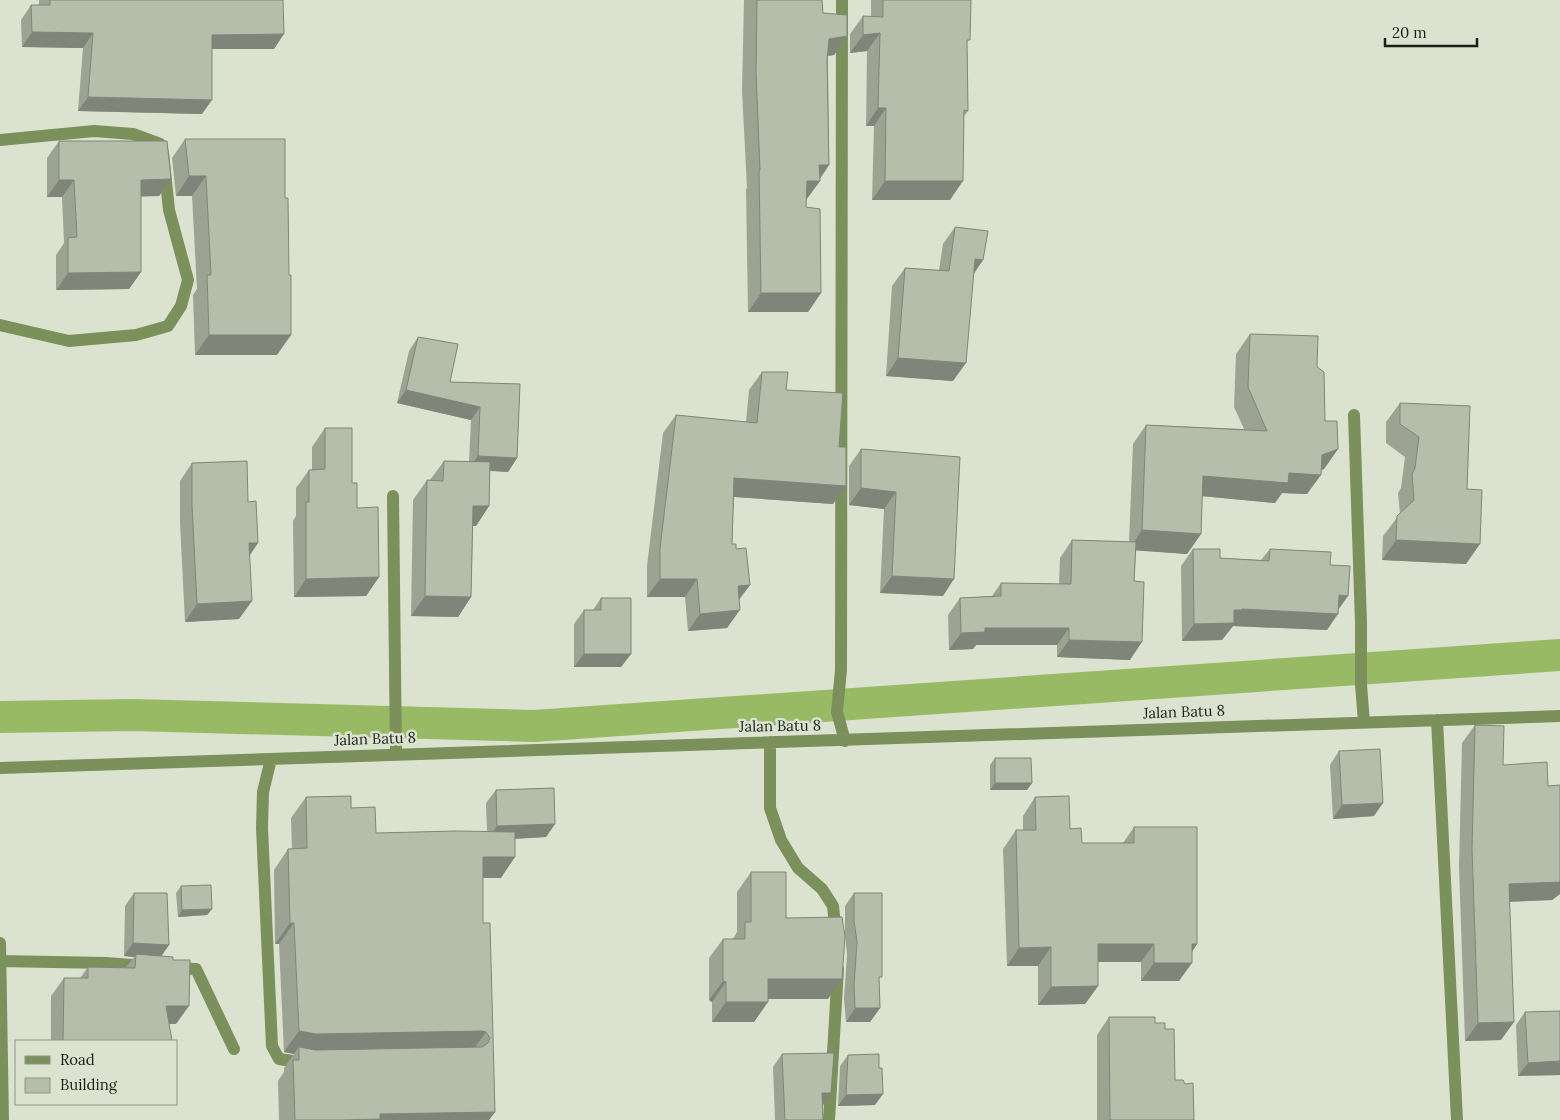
<svg xmlns="http://www.w3.org/2000/svg" width="1560" height="1120" font-family="Lora,serif">
	<style>
		.lines { fill: none; stroke-linecap: round; stroke-linejoin: round }
		.canal { stroke: #99ba64; stroke-width: 32 }
		.minor { stroke: #7b905a; stroke-width: 12 }
		.wall { fill: #9ca393 }
		.shaded-wall { fill: #7f8578 }
		.building { fill: #b5beab; stroke: #7f8578 }
		.labels { text-anchor: middle; stroke-width: 5; stroke-linejoin: round; paint-order: stroke }
		.street-label { font-size: 15px; fill: #1c1f18; stroke: #dbe3d0 }
	</style>
	<rect width="100%" height="100%" fill="#dbe3d0"/>
	<g class="lines">
		<path class="canal" d="M0 717 133 715 534 726 1560 655"/>
		<path class="minor" d="M842 0 841 670 837 712 845 741
			M0 140 94 131 133 134 160 144 163 153 169 210 188 280 181 306 168 326 136 335 69 341 0 325
			M1354 415 1361 623V685L1364 722
			M393 496 396 754
			M1437 720 1457 1120
			M770 742V808L781 840 798 868 822 889 833 906 836 934
			M271 759 263 792 262 828 272 1046 279 1059 306 1063
			M0 768 1560 716
			M0 943 3 1120
			M0 961 106 963 145 966
			M173 968 196 969 234 1049
			M829 1120 838 969"/>
	</g>
	<path class="wall" d="M39 0H283L274 49H212L202 114 78 111 83 48 22 47 21 20 31 5H39Z
		M744 0H822L823 13 847 36 834 55 828 56 829 165 820 179V181L806 200V207L821 293 808 312H748L746 189 747 188 742 91Z
		M871 0H971L967 44 968 111 964 116 950 200H872L874 126H866L867 51 850 53V34L863 16 871 17Z
		M185 139H285L277 355H195L193 295 197 289 192 196H176L172 158Z
		M59 141 171 179 159 196H141V272L129 289 56 290V255L64 243 62 197H47V158Z
		M955 227 973 274 953 381 886 376 892 286 905 268 939 270 943 244Z
		M1250 334 1317 367 1325 421 1338 449 1324 469 1321 470 1307 494 1282 493 1275 503 1202 496 1201 534 1187 554 1136 550 1130 660 1057 657V645H976L973 649 949 650 948 615 960 598 992 596 1001 583 1059 584 1060 558 1072 540 1129 542 1133 444 1146 425 1244 429 1234 407 1236 354Z
		M418 337 450 382 520 384 517 458 508 472 490 471 489 506 476 526H473L471 597 458 617 411 616 413 500 427 480H430L444 461 469 462 471 420 397 403 409 351Z
		M762 372 786 390 833 504 734 497 732 544 736 549 750 585 739 600 727 628 688 631 685 597H647V566L663 433 676 415 746 422 749 390Z
		M1400 403 1467 489 1466 564 1382 560 1383 536 1400 514 1398 493 1401 488 1405 457 1386 443V422Z
		M325 428 352 483 357 508 379 577 366 596 294 597 293 521 296 516V488L309 470H312V447Z
		M861 449 960 457 943 596 880 593 884 509 849 505V466Z
		M192 463 248 502 249 556 239 619 185 622 180 523V481Z
		M1193 549 1220 558 1261 560 1270 549 1330 565 1339 609 1327 630 1233 626 1222 640 1182 641 1181 566Z
		M601 598 631 654 621 667H574V624L584 610H593Z
		M1475 725 1503 765 1548 786 1560 785V894L1552 900 1510 902 1501 1040 1465 1041 1459 867 1462 743Z
		M1339 751 1374 816 1333 819 1330 765Z
		M995 758 1032 783 1027 790H990V765Z
		M496 790 555 824 546 837 515 839 501 878H483V923L495 1112 489 1120H279L278 1081 284 1072V1068L294 1054 284 1052 279 944H275L274 870 288 849H292L291 818 306 797 351 808 376 833 487 832 486 803Z
		M1035 797 1070 829 1082 843H1123L1134 827 1197 944 1192 952 1179 981H1141V962H1098V986L1085 1004 1038 1005V966H1007L1003 849 1016 830H1023V816Z
		M751 872 786 918 828 999H768L754 1022H712V1002L709 1000V958L723 939H733L737 932V892Z
		M181 886 212 909 207 915 178 917 176 893Z
		M134 893 169 945 161 956 176 1024H169L172 1041H51V996L64 978H80L88 967H126L134 957 124 956 125 906Z
		M854 893 879 981 880 1008 870 1022H846L844 999 847 955 845 934V906Z
		M1525 1012 1560 1075 1518 1076 1516 1025Z
		M1109 1017 1155 1023 1175 1080 1194 1120H1097V1035Z
		M782 1054 823 1105V1120H775L773 1067Z
		M848 1055 875 1105 838 1106 840 1066Z"/>
	<path class="shaded-wall" d="M32 32 93 33 83 48 22 47Z
		M880 33 867 51 850 53 863 35Z
		M284 34 274 49H202L212 35Z
		M847 36 834 55 815 58 829 39Z
		M88 97 212 100 202 114 78 111Z
		M878 108H886L874 126H866Z
		M819 165H829L818 181H820L806 200 807 181Z
		M189 176H206L192 196H176Z
		M171 179 159 196 129 197 141 180Z
		M59 180H74L62 197H47Z
		M885 181H963L950 200H872Z
		M975 259 983 260 971 278Z
		M141 272 129 289 56 290 68 273Z
		M761 293H821L808 312H748Z
		M209 335H291L277 355H195Z
		M898 358 966 363 953 381 886 376Z
		M406 390 480 407 471 420 397 403Z
		M1338 449 1324 469 1311 474 1321 475 1307 494 1282 493 1275 503 1190 495 1203 476 1322 455Z
		M478 456 517 458 508 472 468 469Z
		M734 478 846 486 833 504 722 496Z
		M861 488 896 492 884 509 849 505Z
		M473 506H489L476 526 460 525Z
		M1142 530 1201 534 1187 554 1129 550Z
		M1396 540 1480 544 1466 564 1382 560Z
		M249 543H258L246 561Z
		M892 576 954 579 943 596 880 593Z
		M379 577 366 596 294 597 306 579Z
		M660 579H697L685 597H647Z
		M750 585 737 602 738 586Z
		M1339 595 1348 596 1336 613Z
		M425 596 471 597 458 617 411 616Z
		M252 601 239 619 185 622 197 604Z
		M1242 609 1338 614 1327 630 1233 626 1222 640 1182 641 1194 624 1234 610Z
		M740 610 727 628 688 631 700 614Z
		M985 628H1069L1057 645H976L973 649 949 650 961 633Z
		M1069 640 1142 642 1130 660 1057 657Z
		M584 654H631L621 667H574Z
		M995 783H1032L1027 790H990Z
		M1383 803 1374 816 1333 819 1342 805Z
		M555 824 546 837 487 840 497 826Z
		M483 857H515L501 878H468Z
		M1560 882V894L1552 900 1496 902 1509 884Z
		M212 909 207 915 178 917 182 910Z
		M290 923H294L279 944H275Z
		M133 943 169 945 160 958 136 954 134 957 124 956Z
		M1098 944H1154L1141 962H1085Z
		M1192 944H1197L1185 962Z
		M1051 947 1038 966H1007L1019 948Z
		M1154 963H1192L1179 981H1141Z
		M768 979H842L828 999H754Z
		M723 981 726 982 712 1002 709 1000Z
		M1098 986 1085 1004 1038 1005 1051 987Z
		M726 1002H768L754 1022H712Z
		M166 1006H189L176 1024H154Z
		M855 1008H880L870 1022H846Z
		M1514 1022 1501 1040 1465 1041 1478 1023Z
		M299 1031H482L486 1032 471 1053 302 1055 299 1047 294 1054 284 1052Z
		M1560 1061V1075L1518 1076 1528 1063Z
		M822 1093H831L822 1107Z
		M883 1094 875 1105 838 1106 846 1095Z
		M495 1112 489 1120H343L380 1114Z"/>
	<path class="building" d="M50 0H283L284 34 212 35V100L88 97 93 33 32 32 31 5H50Z
		M757 0H822L823 13 847 15V36L829 39 827 60 829 165H819L820 181H807L806 207 820 209 821 293H761L759 170H760L756 72Z
		M883 0H971L970 40H967L968 111 964 110 963 181H885L886 108H878L880 33 863 35V16L883 17Z
		M185 139H285V198H288L289 275H291V335H209L207 275H211L206 176H189Z
		M59 141H167L171 179 141 180V272L68 273V238L77 237 74 180H59Z
		M955 227 988 231 983 260 975 259 966 363 898 358 905 268 949 271Z
		M1250 334 1318 336 1317 367 1324 372 1325 421H1337L1338 449 1322 455 1321 475 1289 473 1288 483 1203 476 1201 534 1142 530 1146 425 1267 431 1248 387Z
		M418 337 458 344 450 382 520 384 517 458 478 456 480 407 406 390Z
		M762 372H788L786 390 843 393 839 447H846V486L734 478 732 544H736V549L746 548 750 585 738 586 740 610 700 614 697 579H660V548L676 415 757 423Z
		M1400 403 1470 406 1467 489 1482 490 1480 544 1396 540 1397 516 1414 500 1412 474 1415 468 1419 437 1400 424Z
		M325 428H352V483H357V508L378 507 379 577 306 579V502H309V470L325 469Z
		M861 449 960 457 954 579 892 576 896 492 861 488Z
		M247 461 248 502 256 501 258 543H249L252 601 197 604 192 505V463Z
		M444 461 490 462 489 506H473L471 597 425 596 427 480 443 481Z
		M1072 540 1136 542 1134 581 1144 582 1142 642 1069 640V628H985V632L961 633 960 598 1001 596V583L1071 584Z
		M1193 549H1220V558L1269 561 1270 549 1331 552 1330 565 1350 566 1348 596 1339 595 1338 614 1242 609V610H1234V623L1194 624Z
		M601 598H631V654H584V610H601Z
		M1475 725 1504 726 1503 765 1547 762 1548 786 1560 785V882L1509 884 1514 1022 1478 1023 1472 849Z
		M1380 749 1383 803 1342 805 1339 751Z
		M995 758H1031L1032 783H995Z
		M554 788 555 824 497 826 496 790Z
		M351 796V808L375 807 376 833 456 831 515 832V857H483V923H490L495 1112 380 1114V1119L342 1120H295L293 1060H299V1047L316 1050 482 1047 488 1043 490 1038 486 1032 482 1031 316 1034 299 1031 294 923H290L288 849 307 848 306 797Z
		M1069 796 1070 829 1081 828 1082 843H1134V827H1197V944H1192V963H1154V944H1098V986L1051 987V947L1019 948 1016 830H1036L1035 797Z
		M751 872H786V918L842 917 845 936 842 979H768V1002H726V982L723 981V939H745V922H751Z
		M211 885 212 909 182 910 181 886Z
		M134 893H167L169 945 133 943Z
		M854 893H882V977H879L880 1008H855L854 985 857 942 854 921Z
		M136 954 173 957V960H190L189 1006H166L172 1041H63L64 978H88V967L135 968Z
		M1560 1011V1061L1528 1063 1525 1012Z
		M1109 1017H1155V1023H1165V1029H1174L1175 1080H1183L1185 1084 1193 1083 1194 1120H1110Z
		M834 1053 831 1093H822L823 1120H785L782 1054Z
		M879 1054V1068H882L883 1094 846 1095 848 1055Z"/>
	<g class="labels">
		<g class="street-label">
			<text transform="translate(1184 712) rotate(-2)" y="5">Jalan Batu 8</text>
			<text transform="translate(780 726) rotate(-1)" y="5">Jalan Batu 8</text>
			<text transform="translate(375 739) rotate(-2)" y="5">Jalan Batu 8</text>
		</g>
	</g>
	<rect x="15" y="1040" width="162" height="65" fill="#dbe3d0" stroke="#8f9586"/>
	<rect x="25" y="1056" width="25" height="8" fill="#7b905a" stroke="#8f9586"/>
	<text x="60" y="1065" font-size="15" fill="#1c1f18">Road</text>
	<rect x="25" y="1078" width="25" height="15" fill="#b5beab" stroke="#8f9586"/>
	<text x="60" y="1090" font-size="15" fill="#1c1f18">Building</text>
	<path d="M1385 38v8h92v-8" fill="none" stroke="#1c1f18" stroke-width="2.5"/>
	<text x="1392" y="38" font-size="15" fill="#1c1f18" stroke="#dbe3d0" stroke-width="4" paint-order="stroke">20 m</text>
</svg>
